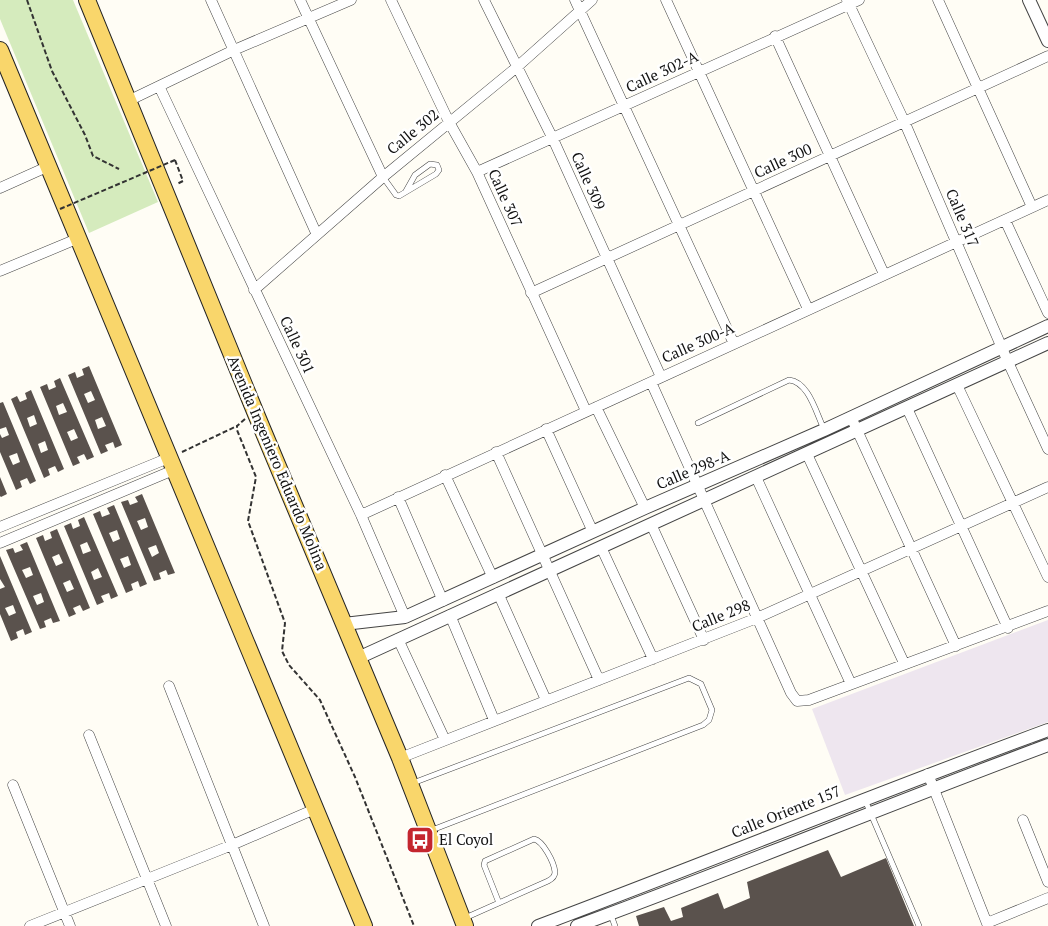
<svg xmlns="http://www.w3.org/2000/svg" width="1048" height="926" font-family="'PT Serif',serif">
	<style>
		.industrial { fill: #eee6ef }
		.green { fill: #d5ebbd }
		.building { fill: #5a524d; fill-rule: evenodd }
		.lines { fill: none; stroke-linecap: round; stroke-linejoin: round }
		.service-casing { stroke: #444; stroke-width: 6 }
		.minor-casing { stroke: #444; stroke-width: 11 }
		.tertiary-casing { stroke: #444; stroke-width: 14 }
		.primary-casing { stroke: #222; stroke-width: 18 }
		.path { stroke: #333; stroke-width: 2; stroke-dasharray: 5 2.5; stroke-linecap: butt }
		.service { stroke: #fff; stroke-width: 5 }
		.minor { stroke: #fff; stroke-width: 10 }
		.tertiary { stroke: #fff; stroke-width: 12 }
		.primary { stroke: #f9d66b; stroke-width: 16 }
		.path-bridge { stroke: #333; stroke-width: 2; stroke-dasharray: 5 2.5; stroke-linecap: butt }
		.labels { text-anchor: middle; stroke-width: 5; stroke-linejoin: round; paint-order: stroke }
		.street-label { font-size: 15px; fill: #111; stroke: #fff }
		.poi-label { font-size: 15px; fill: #111; stroke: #fff; text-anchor: start }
	</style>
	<rect width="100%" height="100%" fill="#fffdf5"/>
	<path class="industrial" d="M1048 620V722L845 795 812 709Z"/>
	<path class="green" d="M0 0H73L158 202 89 233 0 19Z"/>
	<path class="building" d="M89 366 122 445 115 448 113 442 105 445 108 451 101 454 68 375 75 372 77 378 84 375 82 369ZM91 391 95 400 88 403 84 394ZM102 417 106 426 98 429 95 420Z
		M60 378 94 457 87 460 84 454 77 457 80 463 73 466 40 387 47 384 49 390 56 387 54 381ZM63 403 67 412 59 415 56 406ZM74 429 78 438 71 441 67 432Z
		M31 390 64 469 58 472 55 466 48 469 50 475 44 478 11 399 17 396 20 402 27 399 25 393ZM34 415 37 424 30 427 27 418ZM45 441 48 450 41 453 38 444Z
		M3 402 36 481 30 484 27 478 20 481 22 487 16 490 0 452V434L2 438 9 435 6 427 0 429V403ZM17 453 20 462 13 465 9 456Z
		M0 477 7 494 1 497 0 496Z
		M142 494 175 573 168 575 166 570 159 573 161 579 154 581 121 502 128 500 130 505 138 502 135 497ZM145 518 148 527 141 530 137 521ZM156 545 159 553 152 557 148 548Z
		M114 505 147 584 140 587 138 581 131 584 133 590 126 593 93 514 100 511 102 517 110 514 107 508ZM117 530 120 539 113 542 109 533ZM128 556 131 565 124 568 120 559Z
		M84 517 118 596 111 599 109 593 101 596 104 602 97 605 64 526 71 523 73 529 80 526 78 520ZM87 542 91 551 83 554 80 545ZM98 568 102 577 94 580 91 572Z
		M57 529 90 608 83 611 80 605 73 608 76 614 69 617 36 538 43 535 45 541 52 538 50 532ZM59 554 63 563 56 566 52 557ZM70 580 74 589 67 592 63 583Z
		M27 542 60 621 53 623 51 618 44 621 46 627 40 629 6 550 13 548 15 553 23 550 20 545ZM30 567 33 575 26 578 22 570ZM41 593 44 602 37 605 33 596Z
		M0 556 32 632 25 635 23 629 16 632 18 638 11 641 0 614V589L5 587 0 579ZM13 605 16 613 9 616 5 608Z
		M828 850 841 877 886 858 914 926H639L636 916 664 907 671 921 683 917 681 908 718 893 724 909 750 898 747 882Z"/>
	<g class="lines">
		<defs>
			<path id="service" d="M383 177 396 195 399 196 436 174 439 170 437 165 430 164 415 175 406 191
				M698 423 789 380C809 382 816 413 824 429
				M413 783 689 678 701 684 712 710 709 720 703 725 432 830
				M865 800 919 926
				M611 915 615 926
				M465 918 548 881C552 879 555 876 555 872 554 862 543 841 534 839L485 861 484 865 499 903"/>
			<path id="minor" d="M211 0 317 235
				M300 0 383 177
				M391 0 449 122 477 172 586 411
				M484 0 553 139 661 377
				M575 0 734 344
				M666 0 808 309
				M847 0 904 121 1008 362 1048 449
				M938 0 1032 207
				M775 36 884 274
				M159 86 361 515 405 617
				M128 101 234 50 351 0
				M477 172 859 0
				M0 188 49 166
				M1005 220 1048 313
				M0 271 79 238
				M254 290 383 177 517 67 592 0
				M531 293 1048 56
				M651 382 791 693 797 701 809 700 1048 611
				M957 385 1048 577
				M596 407 645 508
				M907 408 1008 628
				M851 417 956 646
				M546 429 593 532
				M496 452 599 680
				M807 454 904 663
				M445 475 493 578
				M756 477 851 684
				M398 497 443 601
				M361 515 1048 200
				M651 524 704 640
				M0 527 171 457
				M0 543 176 469
				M601 547 653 659
				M498 593 546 700
				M450 615 494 720
				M398 639 445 740
				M169 686 264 926
				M89 735 166 926
				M400 758 757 618 1048 487
				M928 774 988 926
				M13 785 70 926
				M1023 820 1048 882
				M987 923 1048 898
				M30 926 232 845 315 809"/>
			<path id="tertiary" d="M1029 0 1048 41
				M344 624 405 617 645 508 824 430 1048 326
				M358 658 1048 343
				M538 926C708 862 877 793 1048 730
				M577 926C735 868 890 804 1048 745"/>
			<path id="primary" d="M87 0 256 414 400 758 465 926
				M0 50 364 926"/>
		</defs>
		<use href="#service" class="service-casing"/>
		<use href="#minor" class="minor-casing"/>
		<use href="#tertiary" class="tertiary-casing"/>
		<use href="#primary" class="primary-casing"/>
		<path class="path" d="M27 0 52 71 85 135 93 156 119 169
			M175 160 183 181 177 184
			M245 419 237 426V430L256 477 248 521 285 623 282 651 289 665 320 700 355 777 414 926
			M182 452 237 426"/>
		<use href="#service" class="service"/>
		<use href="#minor" class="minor"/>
		<use href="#tertiary" class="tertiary"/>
		<use href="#primary" class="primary"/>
		<path class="path-bridge" d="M60 209 175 160"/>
	</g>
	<defs>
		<symbol id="bus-square" viewBox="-11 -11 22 22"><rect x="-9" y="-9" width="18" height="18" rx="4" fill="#c4262e" stroke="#fff"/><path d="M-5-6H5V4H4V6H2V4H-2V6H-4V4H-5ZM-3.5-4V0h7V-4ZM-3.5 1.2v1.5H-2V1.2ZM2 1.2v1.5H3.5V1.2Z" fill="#fff"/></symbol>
	</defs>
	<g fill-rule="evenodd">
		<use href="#bus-square" x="404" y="824" width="32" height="32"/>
	</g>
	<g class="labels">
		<g class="street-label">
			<text transform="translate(662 72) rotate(-25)" y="5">Calle 302-A</text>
			<text transform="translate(413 132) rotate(-39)" y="5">Calle 302</text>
			<text transform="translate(783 161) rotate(-25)" y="5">Calle 300</text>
			<text transform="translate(588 181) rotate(66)" y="5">Calle 309</text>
			<text transform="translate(505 198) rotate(66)" y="5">Calle 307</text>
			<text transform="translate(962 218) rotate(67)" y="5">Calle 317</text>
			<text transform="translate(698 343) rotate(-24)" y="5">Calle 300-A</text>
			<text transform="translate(297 345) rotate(65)" y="5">Calle 301</text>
			<text transform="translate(277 463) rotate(67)" y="5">Avenida Ingeniero Eduardo Molina</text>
			<text transform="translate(693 470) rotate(-23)" y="5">Calle 298-A</text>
			<text transform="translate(721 616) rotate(-22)" y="5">Calle 298</text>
			<text transform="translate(786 812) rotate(-22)" y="5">Calle Oriente 157</text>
		</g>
		<g class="poi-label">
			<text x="439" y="845">El Coyol</text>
		</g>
	</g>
</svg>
